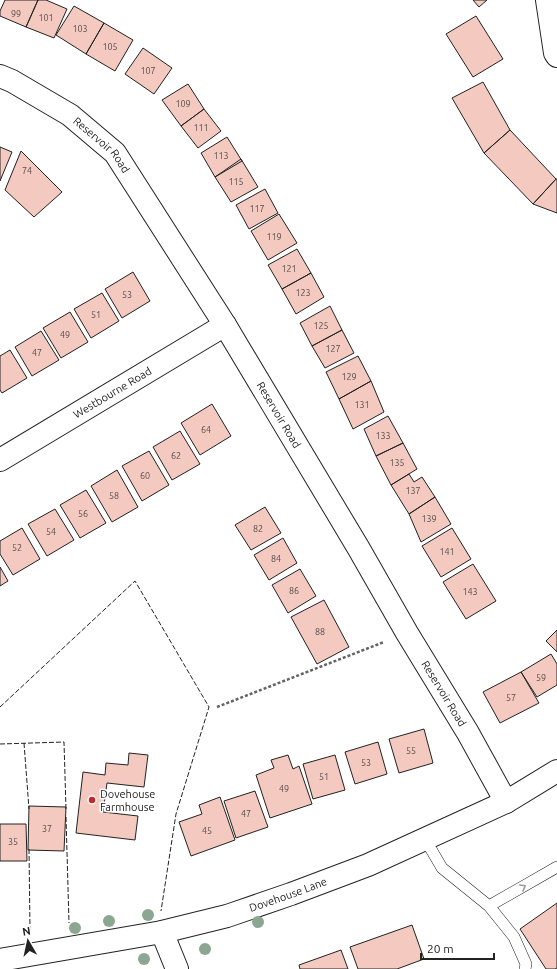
<svg xmlns="http://www.w3.org/2000/svg" width="557" height="969" font-family="Ubuntu,sans-serif">
	<style>
		.building { fill: #f3c9c0; stroke: #222 }
		.lines { fill: none; stroke-linecap: round; stroke-linejoin: round }
		.service-casing { stroke: #222; stroke-width: 12 }
		.minor-casing { stroke: #222; stroke-width: 24 }
		.tertiary-casing { stroke: #222; stroke-width: 24 }
		.path { stroke: #646464; stroke-width: 2.5; stroke-dasharray: 3 2; stroke-linecap: butt }
		.service { stroke: #fff; stroke-width: 11 }
		.minor { stroke: #fff; stroke-width: 22 }
		.tertiary { stroke: #fff; stroke-width: 22 }
		.fence { stroke: #222; stroke-width: 1; stroke-dasharray: 5 2; stroke-linecap: butt }
		.tree { fill: #8da692 }
		.oneway { stroke: #9c9c9c }
		.poi-dot { fill: #c62828; stroke: #fff; stroke-width: 1.5 }
		.labels { text-anchor: middle; stroke-width: 3; stroke-linejoin: round; paint-order: stroke }
		.number-label { font-size: 9px; fill: #564c4a }
		.street-label { font-size: 11px; fill: #222; stroke: #fff }
		.poi-label { font-size: 11px; fill: #222; stroke: #fff; text-anchor: start }
	</style>
	<rect width="100%" height="100%" fill="#fff"/>
	<path class="building" d="M5 0H38L26 27 0 16V11Z
		M38 0H46L67 9 54 38 26 27Z
		M473 0H487L479 7Z
		M74 6 104 23 86 54 56 35Z
		M476 16 503 59 473 77 446 34Z
		M104 23 133 40 115 71 86 54Z
		M143 48 172 68 154 94 125 74Z
		M483 82 510 130 484 153 452 98Z
		M188 84 204 109 181 126 162 100Z
		M204 109 221 131 198 148 181 126Z
		M510 130 556 179 533 204 484 153Z
		M227 137 242 161 215 177 201 153Z
		M0 147 12 152 0 181Z
		M21 151 62 192 34 217 5 190Z
		M241 159 258 187 231 202 215 177Z
		M556 179H557V213L533 204Z
		M265 189 278 213 249 229 236 205Z
		M279 214 297 243 268 260 251 231Z
		M297 249 311 273 282 289 268 265Z
		M133 272 150 301 122 318 105 289Z
		M311 273 324 297 296 314 282 289Z
		M102 293 119 321 91 338 74 309Z
		M330 306 342 330 312 346 300 323Z
		M70 312 88 342 61 358 43 328Z
		M342 330 354 353 325 368 312 346Z
		M41 331 59 360 32 376 15 347Z
		M10 350 27 378 2 393 0 390V356Z
		M358 356 371 381 339 399 326 372Z
		M371 381 384 412 353 429 339 399Z
		M212 404 231 436 200 455 181 423Z
		M388 416 403 443 376 456 364 429Z
		M180 431 200 464 172 480 153 447Z
		M403 443 417 469 391 485 376 456Z
		M149 451 169 485 142 501 122 466Z
		M117 470 138 507 112 522 91 486Z
		M409 474 414 482 422 477 435 497 409 514 391 485Z
		M86 490 106 523 80 538 60 505Z
		M435 497 451 524 421 542 409 514Z
		M265 507 281 533 251 550 235 525Z
		M55 509 74 540 47 556 28 524Z
		M22 528 40 559 13 575 0 554V541Z
		M452 528 471 559 441 577 422 546Z
		M283 538 297 563 269 580 254 555Z
		M473 564 496 601 466 619 443 582Z
		M0 567 8 581 0 586Z
		M300 569 316 596 288 613 272 585Z
		M324 600 349 647 317 664 291 617Z
		M557 630V652L546 641Z
		M551 654 557 664V685L537 697 521 672Z
		M521 672 539 703 500 723 483 692Z
		M424 729 433 763 399 773 389 739Z
		M378 742 387 774 355 784 345 752Z
		M129 753 148 755 144 787 107 783 103 812 138 816 135 840 76 833 83 772 105 775 106 763 128 765Z
		M288 755 293 769 299 766 312 804 270 818 256 775 274 768 271 760Z
		M335 755 345 790 313 799 303 764Z
		M255 791 268 827 236 838 224 801Z
		M220 797 235 840 191 856 179 822 202 814 199 805Z
		M29 806 66 807 64 851 28 850Z
		M0 824H26L27 861H0Z
		M557 903V968L555 969H546L520 929Z
		M412 925 424 959 397 969H358L350 947Z
		M341 950 348 969H300L299 965Z"/>
	<g class="lines">
		<defs>
			<path id="service" d="M425 839 442 868 489 906 514 937 526 964 525 969
				M489 906 557 867"/>
			<g id="minor">
				<path d="M547 0 555 53 557 56"/>
				<path id="s1" d="M0 76 12 81 70 115 115 153 225 325 359 549 407 633 468 733 506 802"/>
				<path id="s2" d="M0 460 225 325"/>
				<path d="M162 932 177 969"/>
			</g>
			<g id="tertiary">
				<path id="s3" d="M0 960 162 932 227 916 291 894 368 865 506 802 557 771"/>
			</g>
		</defs>
		<use href="#service" class="service-casing"/>
		<use href="#minor" class="minor-casing"/>
		<use href="#tertiary" class="tertiary-casing"/>
		<path class="path" d="M217 707 384 642"/>
		<use href="#service" class="service"/>
		<use href="#minor" class="minor"/>
		<use href="#tertiary" class="tertiary"/>
		<path class="fence" d="M0 707 135 581 209 707 176 814 161 911
			M24 743 29 809
			M0 744 64 742 66 809
			M66 817 69 923
			M29 849 30 930"/>
	</g>
	<g class="tree">
		<circle cx="148" cy="915" r="6"/>
		<circle cx="109" cy="921" r="6"/>
		<circle cx="258" cy="922" r="6"/>
		<circle cx="75" cy="928" r="6"/>
		<circle cx="205" cy="949" r="6"/>
		<circle cx="144" cy="959" r="6"/>
	</g>
	<defs><path id="oneway-chevron" d="M-2-3.5L2.5 0L-2 3.5" fill="none" stroke-width="1.6" stroke-linecap="round" stroke-linejoin="round"/></defs>
	<use class="oneway" href="#oneway-chevron" transform="translate(523 887) rotate(-30)"/>
	<circle class="poi-dot" cx="92" cy="800" r="4"/>
	<g class="labels">
		<g class="number-label">
			<text x="16" y="17">99</text>
			<text x="46" y="21">101</text>
			<text x="80" y="32">103</text>
			<text x="110" y="50">105</text>
			<text x="148" y="74">107</text>
			<text x="183" y="107">109</text>
			<text x="201" y="131">111</text>
			<text x="221" y="159">113</text>
			<text x="27" y="174">74</text>
			<text x="236" y="185">115</text>
			<text x="257" y="212">117</text>
			<text x="274" y="240">119</text>
			<text x="289" y="272">121</text>
			<text x="303" y="296">123</text>
			<text x="127" y="298">53</text>
			<text x="96" y="318">51</text>
			<text x="321" y="329">125</text>
			<text x="65" y="338">49</text>
			<text x="333" y="352">127</text>
			<text x="37" y="356">47</text>
			<text x="349" y="380">129</text>
			<text x="362" y="408">131</text>
			<text x="206" y="433">64</text>
			<text x="383" y="439">133</text>
			<text x="176" y="459">62</text>
			<text x="397" y="466">135</text>
			<text x="145" y="479">60</text>
			<text x="413" y="494">137</text>
			<text x="114" y="499">58</text>
			<text x="83" y="517">56</text>
			<text x="429" y="522">139</text>
			<text x="258" y="532">82</text>
			<text x="51" y="535">54</text>
			<text x="17" y="551">52</text>
			<text x="447" y="555">141</text>
			<text x="276" y="562">84</text>
			<text x="294" y="594">86</text>
			<text x="470" y="595">143</text>
			<text x="320" y="635">88</text>
			<text x="541" y="681">59</text>
			<text x="511" y="701">57</text>
			<text x="411" y="754">55</text>
			<text x="366" y="766">53</text>
			<text x="324" y="780">51</text>
			<text x="284" y="792">49</text>
			<text x="246" y="817">47</text>
			<text x="47" y="832">37</text>
			<text x="207" y="834">45</text>
			<text x="13" y="845">35</text>
		</g>
		<g class="street-label">
			<text dy="4" stroke="none"><textPath href="#s1" startOffset="124">Reservoir Road</textPath></text>
			<text dy="4" stroke="none"><textPath href="#s2" startOffset="131">Westbourne Road</textPath></text>
			<text dy="4" stroke="none"><textPath href="#s1" startOffset="448">Reservoir Road</textPath></text>
			<text dy="4" stroke="none"><textPath href="#s1" startOffset="772">Reservoir Road</textPath></text>
			<text dy="4" stroke="none"><textPath href="#s3" startOffset="296">Dovehouse Lane</textPath></text>
		</g>
		<g class="poi-label">
			<text x="100" y="798">Dovehouse<tspan x="100" dy="13">Farmhouse</tspan></text>
		</g>
	</g>
	<g transform="translate(28 941) rotate(351)" stroke="#ffffff" stroke-width="3" paint-order="stroke">
	<path d="M0-3L7 15L0 10L-7 15Z" fill="#222222"/>
	<text y="-6" font-size="11" font-weight="bold" text-anchor="middle" fill="#222222">N</text>
	</g>
	<path d="M421 953v6h73v-6" fill="none" stroke="#222222" stroke-width="2"/>
	<text x="427" y="953" font-size="12" fill="#222222" stroke="#ffffff" stroke-width="3" paint-order="stroke">20 m</text>
</svg>
